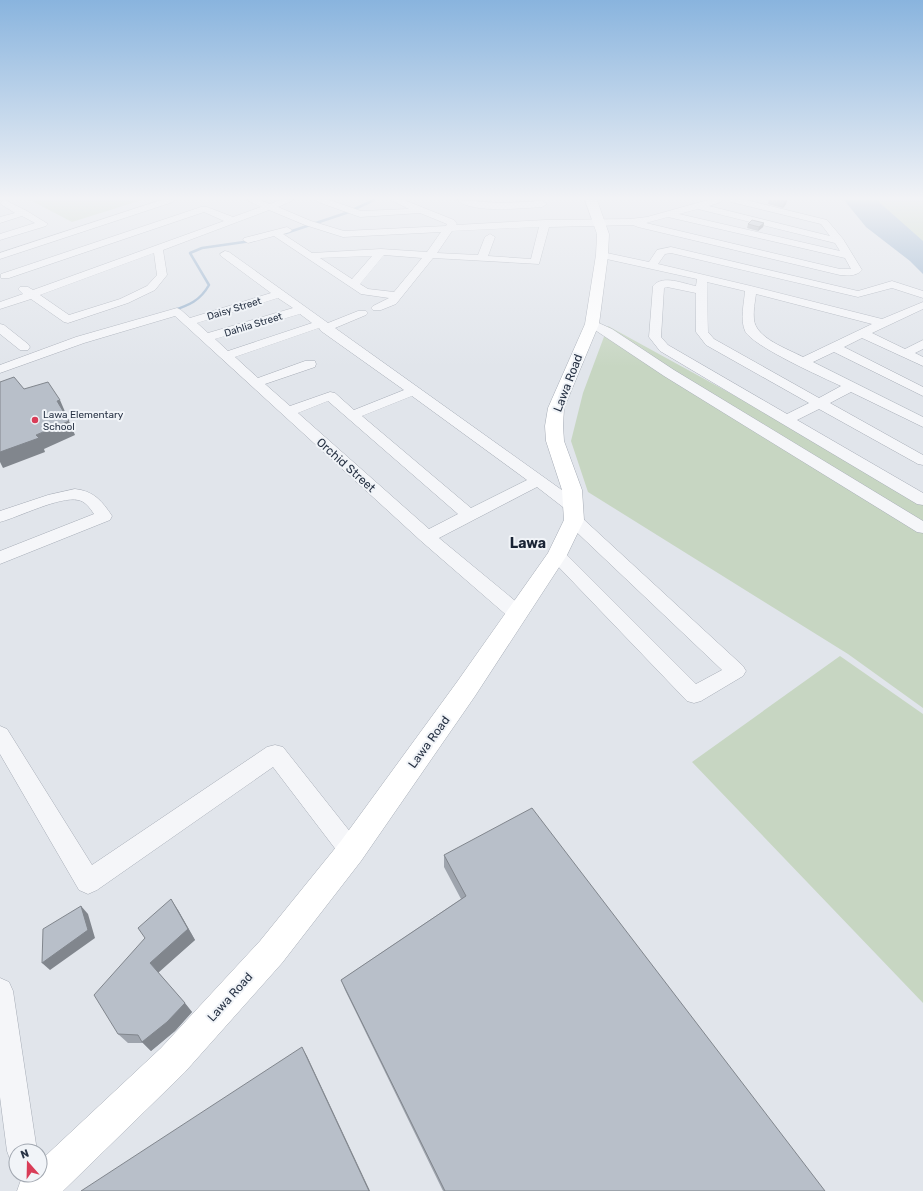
<svg xmlns="http://www.w3.org/2000/svg" width="923" height="1191" font-family="Rubik,sans-serif">
	<style>
		.green { fill: #c7d6c2 }
		.water { fill: #9ab4ce }
		.lines { fill: none; stroke-linecap: round; stroke-linejoin: round }
		.stream { stroke: #9ab4ce; stroke-width: 2.5 }
		.street-casing { stroke: #a6acb6; stroke-width: 1 }
		.secondary-casing { stroke: #a6acb6; stroke-width: 1 }
		.street { fill: #f5f6f9; fill-rule: evenodd }
		.secondary { fill: #fff; fill-rule: evenodd }
		.wall { fill: #9ea4ad }
		.shaded-wall { fill: #81868d }
		.building { fill: #b8bfc9; stroke: #81868d }
		.poi-dot { fill: #d93d58; stroke: #f1f4f8; stroke-width: 1.5 }
		.labels { text-anchor: middle; stroke-width: 4; stroke-linejoin: round; paint-order: stroke }
		.far-street-label { font-size: 10px; fill: #283345; stroke: #f1f4f8 }
		.far-poi-label { font-size: 10px; fill: #283345; stroke: #f1f4f8; text-anchor: start }
		.street-label { font-size: 12px; fill: #283345; stroke: #f1f4f8 }
		.quarter-label { font-size: 14px; font-weight: bold; fill: #1a2435; stroke: #f1f4f8 }
	</style>
	<rect width="100%" height="100%" fill="#e1e5eb"/>
	<path class="green" d="M30 200H142L72 222Z
		M879 200H923V242L879 203Z
		M608 326 923 499V708L848 654 588 492 571 441 583 393Z
		M840 656 923 714V1003L692 762Z"/>
	<path class="water" d="M844 200H879L880 203 923 241V274L910 261 866 227Z"/>
	<g class="lines">
		<path class="stream" d="M286 233 346 213 374 200
			M172 311C189 305 200 301 209 285L190 253 202 248 251 241"/>
		<defs>
			<path id="street" d="M5 200 27 211 48 224 46 226 0 240V234L35 223 22 216 0 223V217L15 213 2 205 0 203 2 201Z
				M161 200H175L173 202 0 259V253Z
				M247 200H260L270 204 280 200H294L278 207 311 221 344 231 446 226 447 224 420 213 360 217 318 202 316 200H330L361 211 409 209 391 200H404L454 220 457 224 456 225 545 220 630 219 647 217 708 200H723L721 202 709 206 830 236 821 224 731 202 729 200H746L827 220 843 239 862 270C857 276 848 276 840 275L638 227 633 225 549 227 539 264 433 258 396 304 381 310H373L371 308 373 306 389 298 361 294 274 236 248 243 243 240 244 238 287 227 292 230 290 232 283 234 312 253 381 249 427 252 441 232 343 237 305 225 269 210 163 250 167 275 155 290 128 303 68 323 64 322 31 299 0 309V302L23 294 18 289 20 287H28L33 290 224 221 204 212 9 278H1V274L201 207H207L233 217 261 207ZM698 209 835 243 840 251 679 214ZM668 217 845 258 851 269H840L646 223ZM539 227 531 259 488 256 495 237 490 234 485 237 478 255 437 253 452 231ZM154 253 157 275 147 286 120 299 69 315 40 295ZM384 255 422 258 394 292 368 289 360 284ZM372 256 352 279 320 258Z
				M457 200 501 203 542 201 547 204 542 207C523 208 471 214 457 200Z
				M671 247 858 291 892 281 923 291V298L892 288 858 297 671 253 665 254 658 264 751 286 882 319 923 302V309L872 333 905 349 923 340V349L915 353 923 357V366L862 338 844 347 923 387V396L834 352 813 362 923 417V427L851 392 830 403 923 455V465L918 464 819 409 797 420 923 493V505L917 504 660 351 649 337 653 286C663 274 684 284 696 286L697 279 602 258 597 255 602 252 649 262 657 250ZM707 282 745 291C744 304 740 319 745 331 752 346 824 378 841 386L819 398 714 339 708 332ZM667 287 696 293V332L706 345 809 403 787 414 668 345 661 337 664 288ZM756 294 872 324 803 357C788 349 755 338 754 319 753 311 755 302 756 294Z
				M225 251 229 252 328 323 358 311H366L368 313 366 315 335 328 580 503 582 507 580 511 574 512 568 511 537 487 439 538 525 609 527 614 525 619 518 621 511 619 421 541 175 316 84 343 0 373V365L76 337 177 308 181 310 190 318 271 293 221 256 220 254ZM278 298 293 308 208 333 197 323ZM300 314 312 323 228 351 215 339ZM319 328 321 331 404 390 354 410 335 393 330 392 290 406 265 384 315 367 316 364 315 361H305L258 378 235 357ZM412 396 527 480 471 508 362 416ZM328 401 458 514 429 529 298 413Z
				M592 320 612 329 674 370 923 521V533L917 532 664 376 586 324 588 321Z
				M0 324 4 325 28 344 30 347 28 350H20L0 334Z
				M75 489C94 491 102 501 112 516L110 520 0 564V551L94 514C90 508 85 501 78 500 60 496 19 517 0 522V511L48 495Z
				M574 515 580 516 743 666 746 671 743 676 701 701 694 703 687 701 551 559 548 555 551 551 557 549 563 551 696 684 722 670 568 524 566 520 568 516Z
				M0 726 7 729 92 865 267 747 275 745 283 747 359 843 363 851 359 859 351 862 343 859 273 767 97 890 88 894 79 890 0 754Z
				M0 978 9 982 13 991 37 1151H16V1164L11 1162 7 1151 0 1097Z"/>
			<path id="secondary" d="M585 200H597L609 234 608 255 599 324 564 408 563 426 564 441 582 490 584 520 567 555 475 696 361 861 282 963 185 1072 63 1191H17L22 1177 25 1175H40V1161L161 1048 260 941 341 841 457 682 548 553 564 520 562 490 546 441 545 426 548 408 585 324 596 255 597 234Z"/>
		</defs>
		<use href="#street" class="street-casing"/>
		<use href="#secondary" class="secondary-casing"/>
		<use href="#street" class="street"/>
		<use href="#secondary" class="secondary"/>
	</g>
	<path class="wall" d="M769 200H787L786 204 783 208 768 204Z
		M764 223 763 227 758 231 747 228 748 224Z
		M444 855 825 1191H443L345 990 341 980 461 899 444 867Z
		M178 910 195 940 158 972 192 1012 175 1031 151 1051 143 1043H128L118 1034Z"/>
	<path class="shaded-wall" d="M785 200H787L786 204 783 208Z
		M764 223 763 227 758 231 759 227Z
		M60 400 66 414 63 415 57 401Z
		M69 421 75 435 44 449 45 452 3 468 0 462V452L36 435Z
		M171 899 178 910 195 940 158 973 150 963Z
		M81 906 88 914 95 938 50 970 42 963Z
		M185 1003 192 1012 175 1031 151 1051 142 1042Z
		M302 1047 307 1056 370 1191H369Z"/>
	<path class="building" d="M752 220 764 223 759 227 748 224Z
		M14 377 24 389 48 382 60 400 57 401 69 421 36 435 39 438 0 452V382Z
		M532 808 825 1191H445L341 980 466 896 444 855Z
		M171 899 188 929 150 963 185 1003 167 1022 142 1042 138 1035 118 1034 94 995 145 938 138 928Z
		M81 906 88 930 42 963 43 929Z
		M302 1047 369 1191H81Z"/>
	<linearGradient id="sky" x2="0" y2="1"><stop stop-color="#89b4de"/><stop offset="0.54" stop-color="#f2f3f6"/><stop offset="1" stop-color="#f2f3f6" stop-opacity="0"/></linearGradient>
	<rect width="923" height="367" fill="url(#sky)"/>
	<circle class="poi-dot" cx="35" cy="420" r="4"/>
	<g class="labels">
		<g class="far-street-label">
			<text transform="translate(234 308) rotate(-17)" y="4">Daisy Street</text>
			<text transform="translate(253 324) rotate(-17)" y="4">Dahlia Street</text>
		</g>
		<g class="far-poi-label">
			<text x="43" y="418">Lawa Elementary<tspan x="43" dy="12">School</tspan></text>
		</g>
		<g class="street-label">
			<text transform="translate(568 383) rotate(-69)" y="4">Lawa Road</text>
			<text transform="translate(346 465) rotate(42)" y="4">Orchid Street</text>
			<text transform="translate(429 742) rotate(-54)" y="4">Lawa Road</text>
			<text transform="translate(230 997) rotate(-48)" y="4">Lawa Road</text>
		</g>
		<g class="quarter-label">
			<text x="528" y="548">Lawa</text>
		</g>
	</g>
	<g transform="translate(28 1163) rotate(340)"><circle r="19" fill="#f1f4f8" stroke="#a1a7b0"/>
	<path d="M0-3L7 15L0 10L-7 15Z" fill="#d93d58"/>
	<text y="-6" font-size="11" font-weight="bold" text-anchor="middle" fill="#283345">N</text>
	</g>
</svg>
